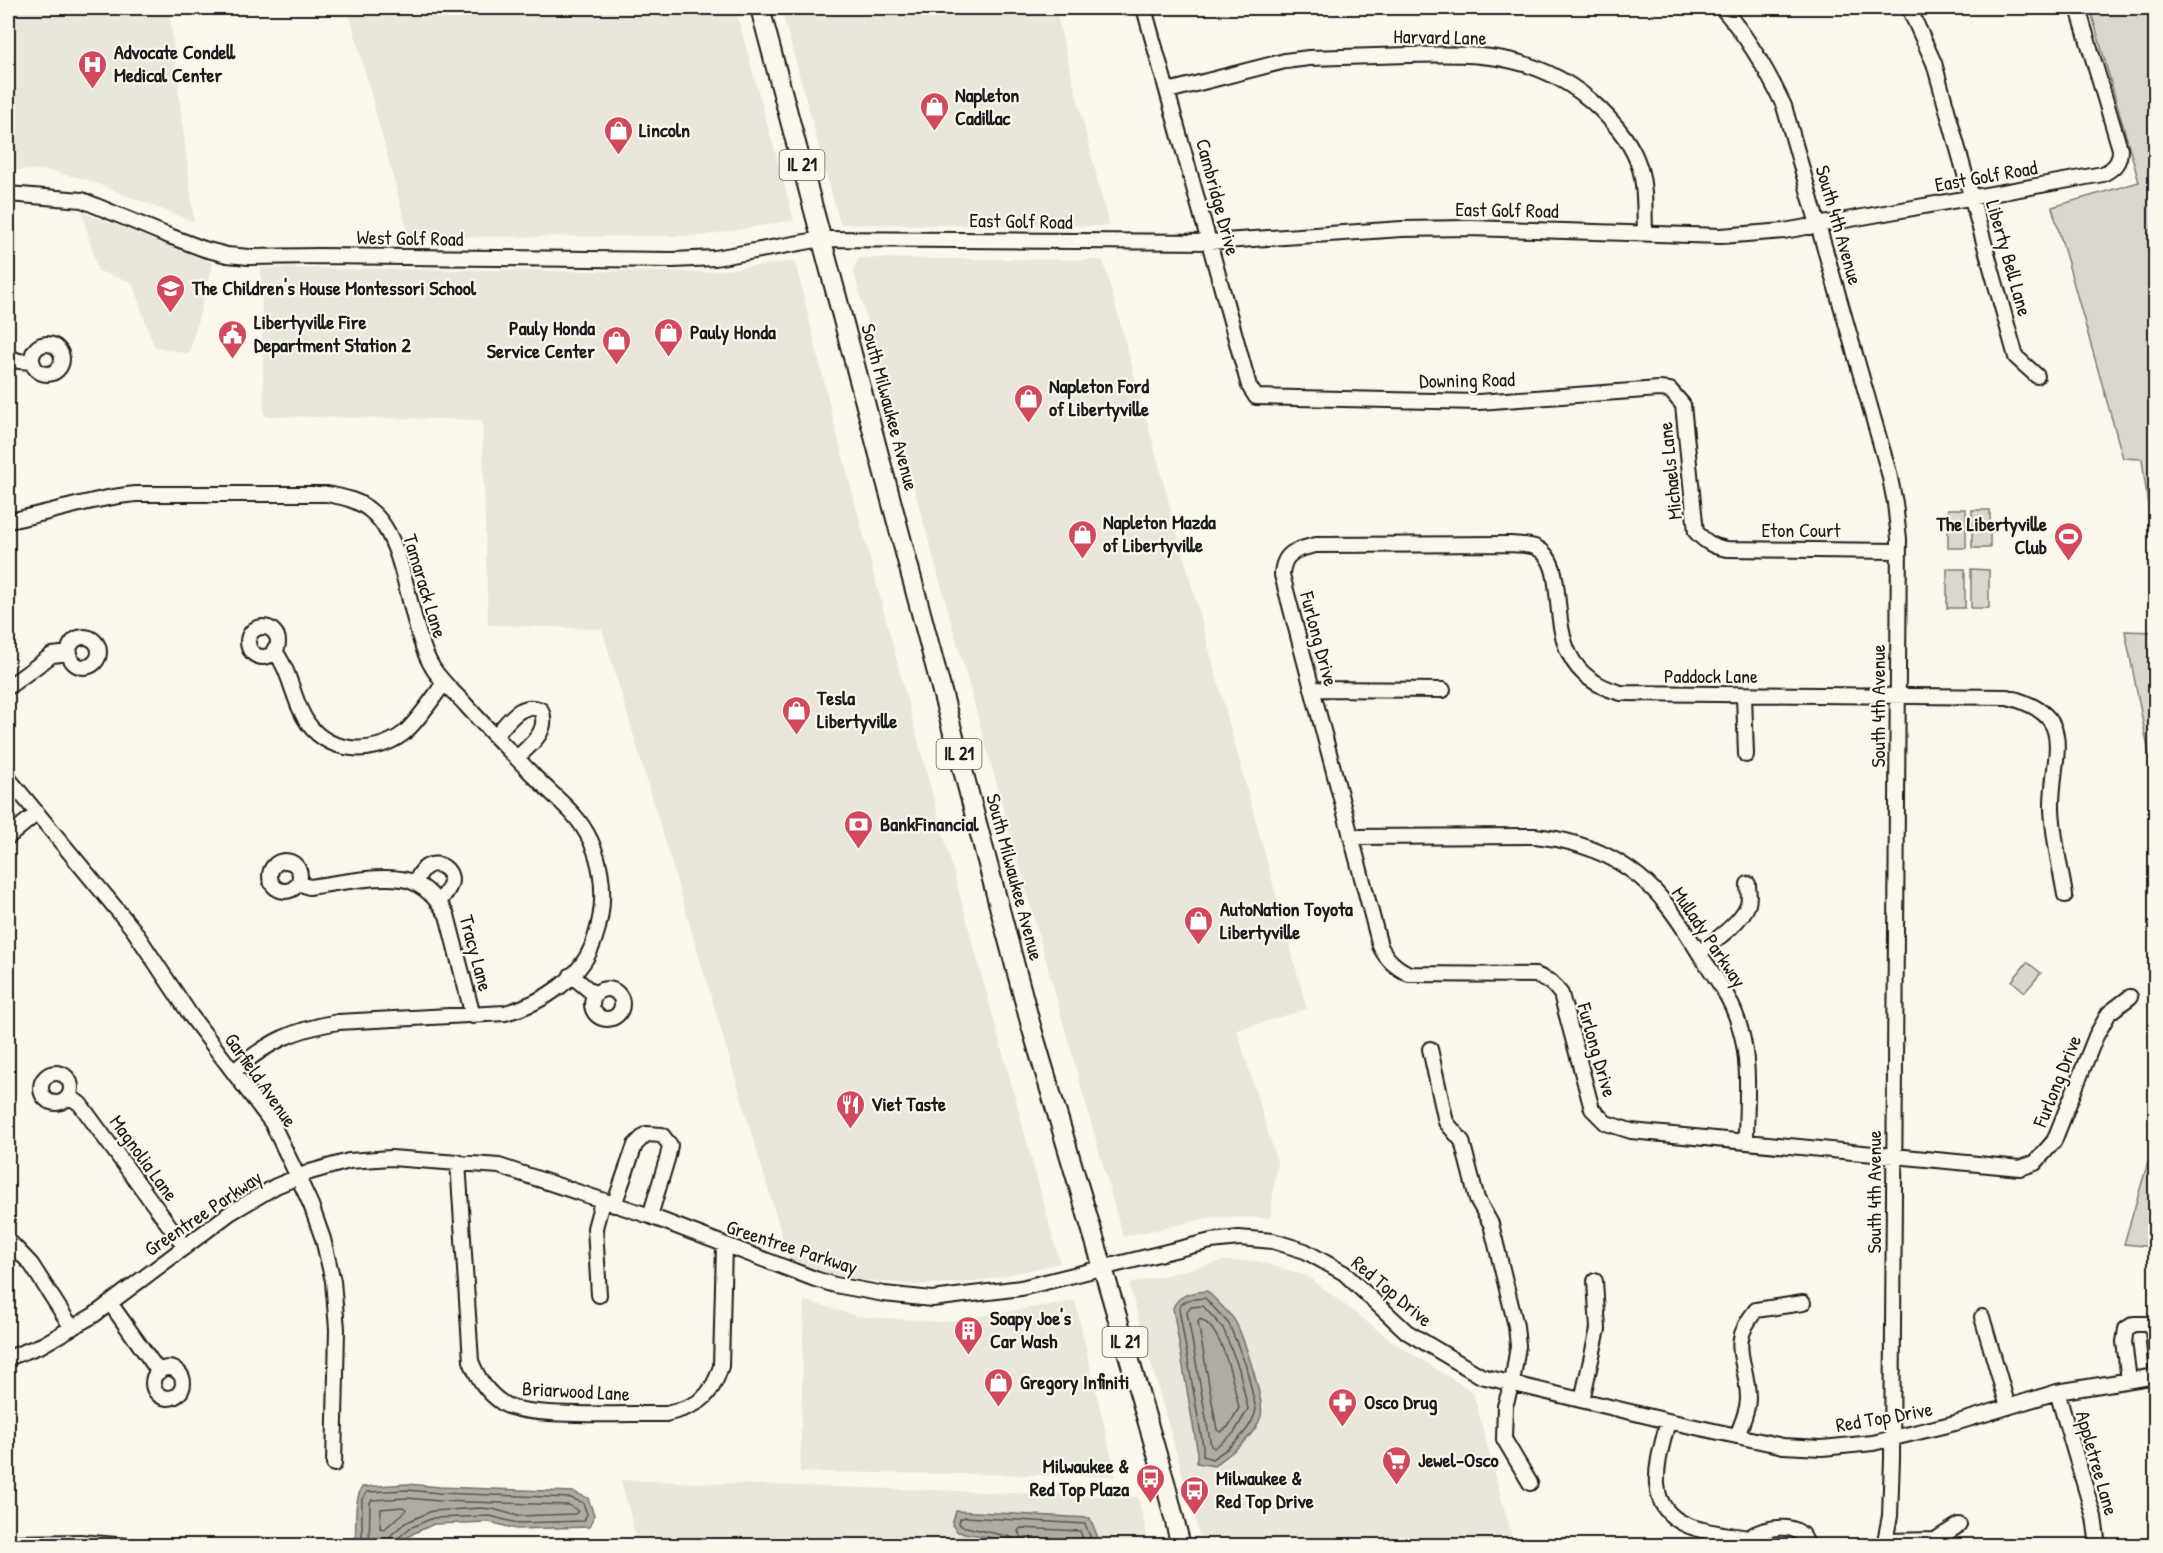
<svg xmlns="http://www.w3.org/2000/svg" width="2163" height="1553" font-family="'Patrick Hand',sans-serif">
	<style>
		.built { fill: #eae6dc }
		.green { fill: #dad7ce; stroke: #7b7a75; stroke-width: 1.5 }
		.water { fill: #afaca5; stroke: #74726e; stroke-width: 1.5 }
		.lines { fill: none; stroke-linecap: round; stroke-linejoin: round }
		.shore { stroke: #575653; stroke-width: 1.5 }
		.minor-casing { stroke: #1c1c1c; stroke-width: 18 }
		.major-casing { stroke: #1c1c1c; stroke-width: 22 }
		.minor { stroke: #fbf7ec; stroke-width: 14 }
		.major { stroke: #fbf7ec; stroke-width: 18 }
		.labels { text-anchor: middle; stroke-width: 4.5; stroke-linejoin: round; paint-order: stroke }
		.shield { fill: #fbf7ec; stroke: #5f5e5a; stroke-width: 1.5 }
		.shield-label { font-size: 18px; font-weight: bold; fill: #1c1c1c }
		.street-label { font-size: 20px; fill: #1c1c1c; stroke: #fbf7ec }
		.poi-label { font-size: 20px; font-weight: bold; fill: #1c1c1c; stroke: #fbf7ec; text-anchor: start }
	</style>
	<rect width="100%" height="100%" fill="#fbf7ec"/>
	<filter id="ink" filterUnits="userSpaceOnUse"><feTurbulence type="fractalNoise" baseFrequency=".0167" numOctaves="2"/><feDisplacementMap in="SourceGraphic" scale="12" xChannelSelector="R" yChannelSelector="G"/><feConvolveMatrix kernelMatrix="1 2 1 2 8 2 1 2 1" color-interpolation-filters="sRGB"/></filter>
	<g filter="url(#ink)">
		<path class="built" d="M8 8H169L194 222 85 179 45 170H8Z
			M348 8H735L794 220 701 236 409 237Z
			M781 8H1055L1109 226 840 224Z
			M82 212 213 263 189 354 154 346 132 282 98 271Z
			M859 258 1103 260 1307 1009 1237 1030 1277 1162 1270 1218 1214 1217 1123 1237 853 270Z
			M795 261 834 423 925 767 1060 1263 975 1282 917 1285 861 1280 791 1266 602 629 488 625 482 420 264 416 261 268 707 272Z
			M1223 1261H1258L1307 1276 1392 1341 1473 1392 1514 1545H1202L1129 1284Z
			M804 1300 856 1316 941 1322 1075 1301 1116 1476 800 1472Z
			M621 1480 1138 1497 1149 1545H638Z"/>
		<path class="green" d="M2090 8H2155V551L2153 545 2142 459 2123 458 2052 207 2139 182Z
			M1948 509H1966V548H1948Z
			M1972 510H1990V548H1972Z
			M1947 569H1965V608H1947Z
			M1971 569 1989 570V608H1971Z
			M2125 631 2155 632V784Z
			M2027 962 2041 973 2025 992 2012 981Z
			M2155 1138V1247L2124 1244Z"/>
		<path class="water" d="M1207 1291C1216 1300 1225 1309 1233 1318 1242 1331 1265 1401 1261 1416 1254 1438 1232 1452 1214 1466L1197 1463V1448L1173 1308C1179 1293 1193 1293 1207 1291Z
			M407 1484 440 1487 573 1492 588 1498 594 1515 590 1527 516 1529 490 1522 434 1524 414 1533 398 1545H361L355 1543C357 1524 353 1503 362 1487Z
			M956 1511 1090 1518 1101 1545H1015L988 1537 958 1532 952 1525Z"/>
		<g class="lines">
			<path class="shore" d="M1205 1298 1229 1324 1246 1366 1256 1409C1252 1431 1230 1448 1212 1459L1203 1456V1446L1179 1309C1182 1299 1196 1299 1205 1298Z
				M1203 1306 1223 1328 1239 1369 1248 1409 1234 1433 1214 1448 1211 1446 1187 1312 1191 1307Z
				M1200 1319C1223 1328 1234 1385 1239 1408L1228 1427 1220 1432 1217 1430 1198 1322Z
				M403 1507 406 1509 405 1512 384 1529 380 1528 381 1509Z
				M362 1546V1499L367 1492 407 1490 439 1493 571 1498 583 1503 587 1514 584 1521 517 1523 490 1516 433 1518 410 1528 397 1539 395 1546
				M369 1546 370 1502 372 1500 407 1498 439 1501 569 1505 578 1511 575 1514 518 1516 493 1509 480 1508 432 1511 405 1523 391 1535 388 1546
				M1016 1546 1015 1540 1011 1537 961 1526 959 1523 960 1519 965 1517 1085 1524 1094 1546
				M1024 1546 1023 1539 1018 1531 1021 1528 1080 1531 1086 1546"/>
			<defs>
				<path id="minor" d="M1144 8 1249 386 1256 397
					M1722 8C1748 37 1767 70 1784 106L1889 473 1895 503 1899 539 1892 1459 1890 1516 1884 1546
					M1909 8 1934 63 2016 357 2037 376
					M1168 91 1285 61 1309 58C1342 57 1376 56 1409 55 1484 53 1543 54 1600 109 1618 127 1633 145 1640 169 1646 189 1644 213 1645 233
					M8 194 82 200 164 234 204 249 227 255 249 257 319 256 673 260 715 258 822 239 1210 242 1402 229 1469 228 1721 236 1784 231 2103 174C2115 168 2120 162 2120 149L2078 8
					M32 359a15 15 0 1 1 30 0a15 15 0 1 1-30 0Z
					M8 357 19 361 32 362
					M1256 397 1479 402 1659 389 1670 390 1683 405 1696 532C1706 542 1713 547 1727 549L1898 551
					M8 521C51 513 92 498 136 494H327C343 497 359 500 372 512 406 540 408 622 430 663 438 679 453 691 465 704 487 729 511 752 534 776 547 789 561 801 573 814 603 848 609 896 595 938 583 978 543 1003 505 1013L338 1022C293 1030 269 1041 234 1071
					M248 642a15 15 0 1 1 30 0a15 15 0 1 1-30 0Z
					M69 652a15 15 0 1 1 30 0a15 15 0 1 1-30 0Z
					M274 650C290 670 292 696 304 717 324 754 373 757 404 733 418 721 433 698 444 683
					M8 687 52 655 70 653
					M1312 689 1443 690
					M1744 695 1746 755
					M495 736C509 721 520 701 541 710 550 731 531 744 517 758
					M8 778 133 929 191 1016 272 1123 298 1177 311 1205 323 1239 333 1281 337 1329 334 1464
					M8 837 37 813
					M1351 837 1535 836C1586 841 1633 862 1665 903 1679 919 1690 939 1701 956 1717 979 1733 1001 1740 1028 1751 1064 1746 1105 1746 1142
					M270 876a15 15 0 1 1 30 0a15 15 0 1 1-30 0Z
					M299 883 309 887C335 884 392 871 415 883 429 890 439 902 447 915L473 1016
					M415 883C418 877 421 870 426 867 439 859 455 871 450 885 448 891 443 897 439 902
					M2065 895C2060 866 2053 837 2052 808 2051 754 2080 715 2007 697L1621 693C1528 669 1579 569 1537 548 1529 544 1518 545 1510 544L1316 545C1297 549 1283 552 1282 575L1380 946C1387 960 1395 967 1409 974L1536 975 1551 982 1561 994 1592 1109 1606 1123 1631 1131 2020 1168 2035 1163 2054 1141 2096 1036 2109 1013 2130 997
					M1699 953C1714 941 1742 922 1748 904 1750 898 1748 890 1748 884
					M571 975 595 995
					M592 1004a15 15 0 1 1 30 0a15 15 0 1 1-30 0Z
					M1430 1049 1446 1122 1462 1141 1477 1199 1491 1224 1516 1326 1518 1346 1512 1383 1505 1406 1504 1439 1530 1483
					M41 1088a15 15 0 1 1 30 0a15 15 0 1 1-30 0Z
					M69 1096 80 1104 185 1247
					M458 1162 471 1361C478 1379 487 1393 504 1404 529 1419 631 1413 666 1414 698 1406 711 1399 721 1366L724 1246
					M614 1205 635 1145 646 1134 662 1135 670 1145 668 1156 650 1216
					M8 1240 31 1264 72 1328
					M599 1295 595 1228 602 1202
					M110 1303 159 1372
					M1982 1317 2008 1407
					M8 1358 42 1345 94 1315 230 1213 276 1186 310 1172 349 1161 391 1158 499 1166 650 1216 815 1279 835 1285 884 1294 932 1299 1021 1288 1211 1241 1239 1238 1273 1241 1305 1251 1344 1273 1407 1332 1481 1376 1668 1421 1783 1446 1822 1448 1873 1443 1955 1423 2057 1392 2156 1376
					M153 1383a15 15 0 1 1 30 0a15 15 0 1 1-30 0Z
					M2129 1380 2124 1342 2126 1329 2134 1324H2148L2153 1331 2156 1365
					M2057 1392 2094 1517 2098 1546
					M1582 1400 1598 1329 1595 1281
					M1668 1421C1659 1458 1641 1506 1687 1525 1705 1533 1728 1534 1747 1538L1754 1546
					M1737 1436C1741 1425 1748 1411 1748 1399 1748 1359 1726 1347 1756 1310L1803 1303
					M1747 1538C1764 1528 1802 1518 1807 1546
					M1885 1541 1935 1540 1959 1525
					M8 1543 80 1542 129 1546"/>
				<path id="major" d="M760 8 1031 1026 1103 1268 1165 1482 1181 1546"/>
			</defs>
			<use href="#minor" class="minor-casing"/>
			<use href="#major" class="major-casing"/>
			<use href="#minor" class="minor"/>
			<use href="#major" class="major"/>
		</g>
	</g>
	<defs>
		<symbol id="hospital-pin" viewBox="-11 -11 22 30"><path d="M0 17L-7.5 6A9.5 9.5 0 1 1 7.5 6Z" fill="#d1495b" stroke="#fbf7ec"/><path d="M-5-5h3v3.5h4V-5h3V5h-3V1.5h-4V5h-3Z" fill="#fff"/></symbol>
		<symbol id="shop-pin" viewBox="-11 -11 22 30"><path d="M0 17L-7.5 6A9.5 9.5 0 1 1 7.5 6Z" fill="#d1495b" stroke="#fbf7ec"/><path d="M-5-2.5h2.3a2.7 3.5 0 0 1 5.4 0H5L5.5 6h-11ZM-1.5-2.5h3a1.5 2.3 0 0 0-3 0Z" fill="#fff"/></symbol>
		<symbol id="school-pin" viewBox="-11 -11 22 30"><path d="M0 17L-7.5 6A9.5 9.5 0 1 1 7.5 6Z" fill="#d1495b" stroke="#fbf7ec"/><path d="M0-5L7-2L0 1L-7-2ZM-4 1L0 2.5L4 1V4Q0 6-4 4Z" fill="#fff"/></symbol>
		<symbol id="civic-pin" viewBox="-11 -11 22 30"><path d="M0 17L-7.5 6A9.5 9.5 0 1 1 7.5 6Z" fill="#d1495b" stroke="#fbf7ec"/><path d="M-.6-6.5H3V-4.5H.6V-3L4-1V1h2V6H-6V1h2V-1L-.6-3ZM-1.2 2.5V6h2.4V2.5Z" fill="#fff"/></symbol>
		<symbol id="stadium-pin" viewBox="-11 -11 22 30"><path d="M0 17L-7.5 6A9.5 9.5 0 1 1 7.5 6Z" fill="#d1495b" stroke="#fbf7ec"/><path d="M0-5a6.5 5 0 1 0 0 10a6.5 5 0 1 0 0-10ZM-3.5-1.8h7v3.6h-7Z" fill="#fff"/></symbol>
		<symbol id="bank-pin" viewBox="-11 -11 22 30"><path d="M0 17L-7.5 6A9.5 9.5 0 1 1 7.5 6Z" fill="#d1495b" stroke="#fbf7ec"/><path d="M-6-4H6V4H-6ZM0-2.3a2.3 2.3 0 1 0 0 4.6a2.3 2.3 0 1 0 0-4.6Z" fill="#fff"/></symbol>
		<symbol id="restaurant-pin" viewBox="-11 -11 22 30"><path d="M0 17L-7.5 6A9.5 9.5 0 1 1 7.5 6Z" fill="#d1495b" stroke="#fbf7ec"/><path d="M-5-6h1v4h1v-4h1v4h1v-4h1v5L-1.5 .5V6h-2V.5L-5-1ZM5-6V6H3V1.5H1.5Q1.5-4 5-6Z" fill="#fff"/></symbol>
		<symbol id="building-pin" viewBox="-11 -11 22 30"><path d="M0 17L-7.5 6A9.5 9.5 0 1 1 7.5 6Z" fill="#d1495b" stroke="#fbf7ec"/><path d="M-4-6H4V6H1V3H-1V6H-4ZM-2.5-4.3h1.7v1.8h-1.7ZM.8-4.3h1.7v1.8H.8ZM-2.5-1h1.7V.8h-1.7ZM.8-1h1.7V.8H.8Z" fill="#fff"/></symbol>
		<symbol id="pharmacy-pin" viewBox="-11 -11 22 30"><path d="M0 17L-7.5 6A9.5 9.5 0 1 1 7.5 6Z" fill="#d1495b" stroke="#fbf7ec"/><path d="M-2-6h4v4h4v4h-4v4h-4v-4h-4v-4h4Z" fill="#fff"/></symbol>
		<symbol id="supermarket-pin" viewBox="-11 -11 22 30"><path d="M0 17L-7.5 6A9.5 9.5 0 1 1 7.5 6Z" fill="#d1495b" stroke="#fbf7ec"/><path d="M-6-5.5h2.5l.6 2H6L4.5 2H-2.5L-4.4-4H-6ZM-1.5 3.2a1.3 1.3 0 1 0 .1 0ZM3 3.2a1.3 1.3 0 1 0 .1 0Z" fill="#fff"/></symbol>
		<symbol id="bus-pin" viewBox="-11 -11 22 30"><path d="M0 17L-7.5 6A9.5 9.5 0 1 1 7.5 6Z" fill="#d1495b" stroke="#fbf7ec"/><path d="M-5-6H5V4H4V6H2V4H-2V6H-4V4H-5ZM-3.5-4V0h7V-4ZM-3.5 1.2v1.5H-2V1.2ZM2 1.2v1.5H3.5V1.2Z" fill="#fff"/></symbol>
	</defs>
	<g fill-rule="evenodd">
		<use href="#hospital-pin" x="76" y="48" width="33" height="45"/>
		<use href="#shop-pin" x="918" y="90" width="33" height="45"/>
		<use href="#shop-pin" x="602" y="114" width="33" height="45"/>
		<use href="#school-pin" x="154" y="272" width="33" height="45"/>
		<use href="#shop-pin" x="652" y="316" width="33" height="45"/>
		<use href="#civic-pin" x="216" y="318" width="33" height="45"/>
		<use href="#shop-pin" x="600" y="324" width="33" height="45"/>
		<use href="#shop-pin" x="1012" y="382" width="33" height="45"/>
		<use href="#shop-pin" x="1066" y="518" width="33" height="45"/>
		<use href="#stadium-pin" x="2052" y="520" width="33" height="45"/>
		<use href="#shop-pin" x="780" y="694" width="33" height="45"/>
		<use href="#bank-pin" x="842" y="808" width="33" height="45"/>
		<use href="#shop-pin" x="1182" y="904" width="33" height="45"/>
		<use href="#restaurant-pin" x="834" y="1088" width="33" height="45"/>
		<use href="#building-pin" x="952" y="1314" width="33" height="45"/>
		<use href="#shop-pin" x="982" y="1366" width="33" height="45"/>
		<use href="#pharmacy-pin" x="1326" y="1386" width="33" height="45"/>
		<use href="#supermarket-pin" x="1380" y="1444" width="33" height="45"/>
		<use href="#bus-pin" x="1134" y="1462" width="33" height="45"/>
		<use href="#bus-pin" x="1178" y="1474" width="33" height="45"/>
	</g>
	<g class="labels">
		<g class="shield">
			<rect x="779.5" y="150" width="45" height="30" rx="4.5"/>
			<rect x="936.5" y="739" width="45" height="30" rx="4.5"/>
			<rect x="1102.5" y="1327" width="45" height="30" rx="4.5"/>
		</g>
		<g class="shield-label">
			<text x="802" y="171">IL 21</text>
			<text x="959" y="760">IL 21</text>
			<text x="1125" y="1348">IL 21</text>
		</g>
		<g class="street-label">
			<text transform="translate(1440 37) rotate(1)" y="7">Harvard Lane</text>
			<text transform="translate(1986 176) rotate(-10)" y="7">East Golf Road</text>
			<text transform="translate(1218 197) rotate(75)" y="7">Cambridge Drive</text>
			<text transform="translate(1507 210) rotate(1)" y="7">East Golf Road</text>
			<text transform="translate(1021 221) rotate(1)" y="7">East Golf Road</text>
			<text transform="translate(1839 225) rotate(74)" y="7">South 4th Avenue</text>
			<text transform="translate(410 238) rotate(1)" y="7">West Golf Road</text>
			<text transform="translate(2009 258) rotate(74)" y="7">Liberty Bell Lane</text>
			<text transform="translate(1467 380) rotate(-1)" y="7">Downing Road</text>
			<text transform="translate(890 407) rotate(75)" y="7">South Milwaukee Avenue</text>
			<text transform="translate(1670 471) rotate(-96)" y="7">Michaels Lane</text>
			<text x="1801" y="537">Eton Court</text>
			<text transform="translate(425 586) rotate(73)" y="7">Tamarack Lane</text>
			<text transform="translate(1319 639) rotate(75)" y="7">Furlong Drive</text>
			<text x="1711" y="683">Paddock Lane</text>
			<text transform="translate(1878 706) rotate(-90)" y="7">South 4th Avenue</text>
			<text transform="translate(1015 877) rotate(75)" y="7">South Milwaukee Avenue</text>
			<text transform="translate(1709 937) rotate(56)" y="7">Mullady Parkway</text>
			<text transform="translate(476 953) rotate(75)" y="7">Tracy Lane</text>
			<text transform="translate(1597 1050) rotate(74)" y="7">Furlong Drive</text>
			<text transform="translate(261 1080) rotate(55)" y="7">Garfield Avenue</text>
			<text transform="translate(2057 1081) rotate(-68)" y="7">Furlong Drive</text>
			<text transform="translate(144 1158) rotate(54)" y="7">Magnolia Lane</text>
			<text transform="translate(1874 1192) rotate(-90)" y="7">South 4th Avenue</text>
			<text transform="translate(203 1213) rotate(-34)" y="7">Greentree Parkway</text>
			<text transform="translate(792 1247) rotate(18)" y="7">Greentree Parkway</text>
			<text transform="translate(1392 1291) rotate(40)" y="7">Red Top Drive</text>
			<text transform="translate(576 1391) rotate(3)" y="7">Briarwood Lane</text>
			<text transform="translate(1884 1417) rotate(-10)" y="7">Red Top Drive</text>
			<text transform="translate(2097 1463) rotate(74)" y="7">Appletree Lane</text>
		</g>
		<g class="poi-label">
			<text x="114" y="59">Advocate Condell<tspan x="114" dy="23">Medical Center</tspan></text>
			<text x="955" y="102">Napleton<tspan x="955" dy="23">Cadillac</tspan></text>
			<text x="639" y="137">Lincoln</text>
			<text x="192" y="295">The Children's House Montessori School</text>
			<text x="254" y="329">Libertyville Fire<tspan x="254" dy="23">Department Station 2</tspan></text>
			<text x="595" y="335" text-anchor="end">Pauly Honda<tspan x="595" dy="23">Service Center</tspan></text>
			<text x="690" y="339">Pauly Honda</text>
			<text x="1049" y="393">Napleton Ford<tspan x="1049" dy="23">of Libertyville</tspan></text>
			<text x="1103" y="529">Napleton Mazda<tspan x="1103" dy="23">of Libertyville</tspan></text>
			<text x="2047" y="531" text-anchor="end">The Libertyville<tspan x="2047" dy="23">Club</tspan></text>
			<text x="817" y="705">Tesla<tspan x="817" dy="23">Libertyville</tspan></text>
			<text x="880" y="831">BankFinancial</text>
			<text x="1220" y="916">AutoNation Toyota<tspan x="1220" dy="23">Libertyville</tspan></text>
			<text x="871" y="1111">Viet Taste</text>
			<text x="990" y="1325">Soapy Joe's<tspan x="990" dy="23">Car Wash</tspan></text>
			<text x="1020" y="1389">Gregory Infiniti</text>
			<text x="1364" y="1409">Osco Drug</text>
			<text x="1418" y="1467">Jewel-Osco</text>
			<text x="1129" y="1473" text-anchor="end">Milwaukee &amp;<tspan x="1129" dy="23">Red Top Plaza</tspan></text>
			<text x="1216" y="1485">Milwaukee &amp;<tspan x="1216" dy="23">Red Top Drive</tspan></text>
		</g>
	</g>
	<rect width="2163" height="1553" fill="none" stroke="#fbf7ec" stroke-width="30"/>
	<rect x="15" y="15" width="2133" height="1523" fill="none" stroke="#1c1c1c" stroke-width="2" filter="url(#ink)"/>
</svg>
